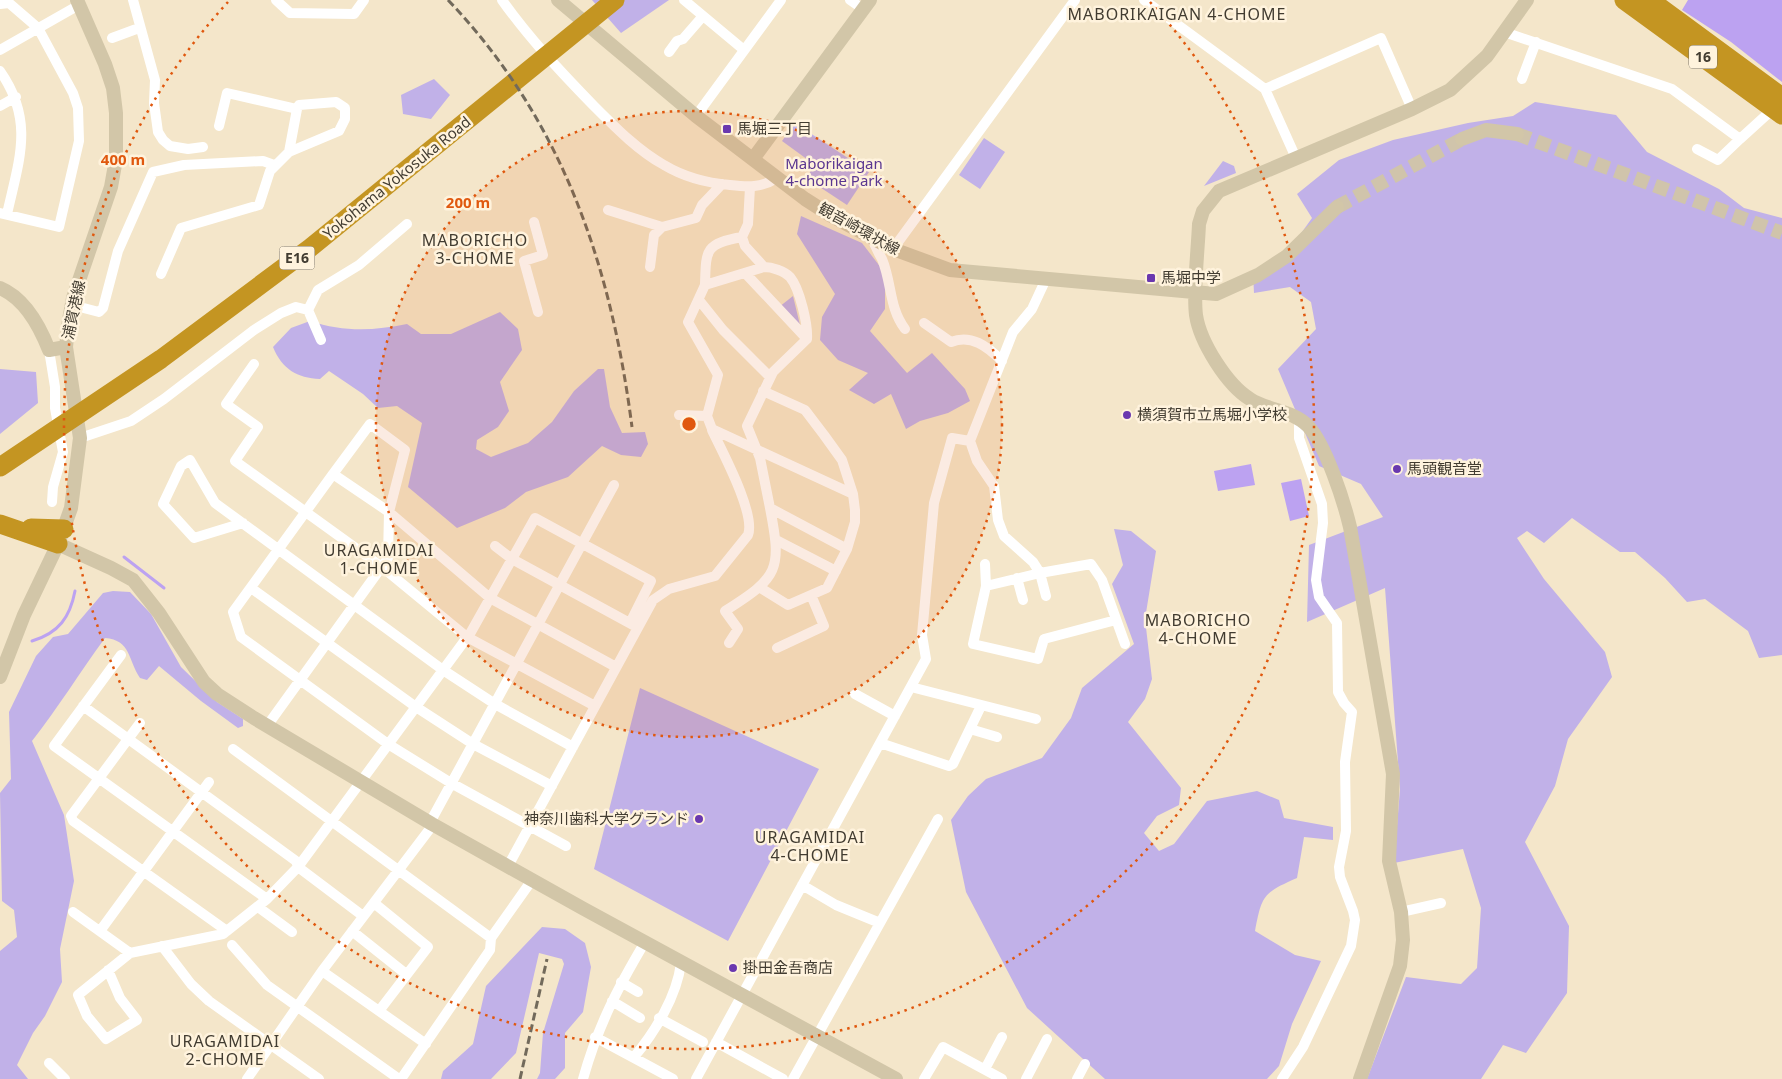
<svg xmlns="http://www.w3.org/2000/svg" width="1782" height="1079" font-family="'Noto Sans','Noto Sans JP',sans-serif">
	<style>
		.green { fill: #c1b1e8 }
		.water { fill: #bca2f1 }
		.lines { fill: none; stroke-linecap: round; stroke-linejoin: round }
		.stream { stroke: #bca2f1; stroke-width: 3 }
		.secondary-tunnel { stroke: #d0c4ab; stroke-width: 14; stroke-dasharray: 14 7; stroke-linecap: butt }
		.street { stroke: #fff; stroke-width: 10 }
		.secondary { stroke: #d2c6a8; stroke-width: 14 }
		.highway { stroke: #c49522; stroke-width: 19 }
		.rail { stroke: #726a5b; stroke-width: 3; stroke-dasharray: 8 4; stroke-linecap: butt }
		.ring { fill: none; stroke: #e0580e; stroke-width: 2.5; stroke-dasharray: 2.5 5 }
		.poi-dot { fill: #6a38af; stroke: #fff3dd; stroke-width: 2 }
		.labels { text-anchor: middle; stroke-width: 5; stroke-linejoin: round; paint-order: stroke }
		.shield { fill: #fff3dd; stroke: #7b7365; stroke-width: 1 }
		.shield-label { font-size: 14px; font-weight: bold; fill: #423c31 }
		.poi-label { font-size: 15px; fill: #423c31; stroke: #fff3dd; text-anchor: start }
		.park-label { font-size: 15px; fill: #5a3690; stroke: #fff3dd }
		.street-label { font-size: 15px; fill: #423c31; stroke: #fff3dd }
		.neighbourhood-label { font-size: 16px; letter-spacing: 1px; fill: #423c31; stroke: #fff3dd }
		.centre { fill: #e0580e; stroke: #fff3dd; stroke-width: 2.5 }
		.ring-label { font-size: 15px; text-anchor: middle; font-weight: bold; fill: #e0580e; stroke: #fff3dd; stroke-width: 5; stroke-linejoin: round; paint-order: stroke }
	</style>
	<rect width="100%" height="100%" fill="#f4e6ca"/>
	<path class="green" d="M592 0H669L621 33Z
		M434 79 450 95 431 119 403 114 401 95Z
		M1535 102 1616 115 1647 152 1719 189 1744 208 1782 218V655L1759 658 1748 631 1705 599 1687 602 1665 578 1635 552H1620L1572 518 1544 543 1527 531 1517 538 1544 579 1605 652 1612 677 1568 739 1555 786 1525 842 1569 926 1567 993 1526 1053 1503 1045 1481 1079H1367L1406 977 1461 984 1477 968 1481 908 1463 849 1394 863 1400 789 1385 588 1307 622 1309 545 1383 517 1361 484 1319 466 1278 369 1316 329 1311 302 1290 287 1254 293 1253 273 1287 253 1312 218 1297 194 1339 160 1393 140 1468 123 1513 116Z
		M795 123 869 172 847 205 806 178 815 165 782 141Z
		M984 138 1005 152 980 189 959 175Z
		M1223 161 1234 166 1236 173 1204 186Z
		M801 216 862 243 885 273V309L870 331 907 373 932 353 965 389 970 401 948 413 920 421 906 429 891 394 874 404 849 390 868 373 838 360 820 340 822 317 835 294 797 234Z
		M793 296 800 325 779 307Z
		M500 312 518 329 522 350 500 382 509 411 498 427 477 440 476 449 491 457 528 443 552 422 574 391 598 369H604L610 407 622 433 645 432 648 444 641 457 621 455 602 446 568 477 526 492 505 508 457 528 408 487 422 423 397 406 378 408 363 394 329 371 320 379C297 378 282 369 273 347L291 328 310 321C343 332 373 331 407 324L421 334H451Z
		M0 369 36 372 38 403 0 434Z
		M1114 529 1131 531 1156 551 1145 619 1152 679 1145 699 1128 722 1181 788 1179 805 1157 816 1144 833 1159 851 1174 844 1207 801 1257 791 1279 800 1284 818 1333 827V840L1304 837 1297 878C1263 893 1262 895 1255 931L1295 955 1321 961 1292 1024 1279 1066 1267 1079H1105L1027 1008 966 892 951 820 968 796 986 779 1042 758 1071 718 1082 688 1134 644 1112 584 1123 565Z
		M113 591 130 592 151 614 181 667 217 702 243 719V726L238 728 201 701 159 666 147 680 140 678C128 660 131 640 105 638 80 672 58 708 32 741L64 815 74 881 60 949 62 982 45 1016 33 1033 17 1065 28 1079H0V951L17 937 14 910 2 901 0 793 11 779 9 712 36 656 53 637 68 634 103 593Z
		M640 688 819 769 728 941 594 869Z
		M542 927 565 929 585 943 591 967 583 1012 565 1033V1068L555 1079H537L540 1073 543 1033 564 964 562 959 539 953 516 1053 491 1079H441L443 1071 473 1044 486 986Z"/>
	<path class="water" d="M1688 0H1782V82L1731 42 1682 10Z
		M1251 464 1255 485 1218 491 1214 471Z
		M1301 479 1309 516 1290 521 1281 483Z"/>
	<g class="lines">
		<path class="stream" d="M124 557 164 588
			M32 641C59 633 70 617 75 591"/>
		<path class="secondary-tunnel" d="M1517 134 1782 233
			M1337 207 1462 139"/>
		<path class="street" d="M133 0 155 80 154 103 158 132 163 140 170 146 188 149 203 147
			M276 0 290 13 354 14 364 0
			M502 0C529 38 560 71 592 104 614 126 637 150 664 165 684 177 707 183 730 185 748 187 761 188 777 178
			M684 0 744 50
			M850 0 863 9
			M1144 0 1265 89 1296 158
			M0 4 9 3 38 28 73 93 78 108 79 141 59 227 0 213
			M1504 32 1672 89 1740 139 1773 109
			M112 38 139 28
			M0 50 79 5
			M669 52 677 41 683 39 703 16
			M0 71C35 121 19 160 7 214
			M1522 79 1536 42
			M1265 89 1381 38 1412 109
			M0 106 16 97
			M696 116 781 0
			M1697 149 1718 160 1740 139
			M289 152 339 131 345 119V108L336 102 299 105 297 109
			M750 187 748 224 742 237 745 246 764 267
			M608 210 662 227 696 218 702 205 722 184
			M534 222 543 255 524 261 538 312
			M872 238C875 247 878 252 882 259 892 283 889 308 905 329
			M893 249 1075 0
			M650 267 654 235 662 227
			M161 274 181 228 259 205 270 171 289 152 297 109 227 93 219 126
			M746 274 807 339
			M705 285C706 249 705 244 742 237
			M699 300 723 330 770 377
			M72 305 99 312 103 308 118 251 153 172 184 165 263 161 274 165
			M308 310 318 290 359 265 407 224
			M924 323 951 342C971 334 987 346 1002 361
			M49 350 55 387V408L63 452 53 487 52 502
			M254 364 226 404 258 427 235 461 382 567 467 637 595 706
			M679 415 707 416
			M80 438 131 421 164 399 254 330 281 313 296 307 308 310 321 340
			M970 441 977 461 994 486 998 520 1004 536 1033 562 1040 573 1091 564 1102 580 1125 644
			M243 523 194 538 163 504 181 466 190 460 215 503 443 670 495 704 573 747
			M776 540 836 571
			M495 546 512 559 635 626
			M847 549 770 508 760 458 747 426 773 372 807 339C808 325 800 289 790 277 784 271 772 267 764 267L705 285 688 322 718 375 707 416 712 429 853 494
			M985 564 986 586
			M1017 578 1023 600
			M759 587 788 605 827 588 847 549 855 522V510L853 494 842 460 824 435 805 410 763 391
			M251 588 416 707 473 744 552 786
			M1046 596 1040 573 986 586 973 644 1038 659 1044 639 1116 620
			M729 643 738 629 725 611C779 577 782 570 770 508
			M777 648 824 626 811 595
			M121 655 54 746 267 899
			M911 687 1036 719
			M855 694 895 716
			M83 706 296 861 298 867 363 916
			M140 723 71 816 73 821 227 931
			M267 726 388 558 389 512 405 450 370 424 333 474
			M970 729 997 737
			M880 743 949 766 953 764 981 706
			M233 749 491 938
			M566 846 451 783 388 744 241 637 233 612 333 474 389 512 490 598 616 667
			M508 866 653 600 669 589 715 576 748 535C756 514 722 451 712 430
			M802 885 836 905 880 923
			M374 903 428 947 379 1011
			M258 907 292 932
			M73 912 130 953
			M1401 912 1441 903
			M100 931 209 782
			M352 931 406 974
			M232 945 267 985 399 1079
			M162 946 191 984 209 1001 319 1079
			M108 970 120 998 137 1020 106 1039 87 1016 78 995 130 953 223 934 267 899 298 867 471 632 535 518 651 581 630 623
			M322 971 426 1044
			M621 982 638 992
			M612 1001 640 1018
			M659 1018 703 1042
			M595 1037 673 1079
			M716 1042 783 1079
			M634 1057C655 1032 677 996 681 963
			M49 1063 65 1079
			M985 1069 1002 1037
			M247 1079 322 971 429 830 433 817 614 485
			M401 1079 490 950 491 938 532 880
			M583 1079C598 1026 617 989 645 942
			M696 1079 926 659 922 635 934 503 952 438 970 441 1013 332 1032 309 1046 279
			M793 1079 938 819
			M924 1079 943 1047 1002 1079
			M1026 1079 1047 1039
			M1077 1079 1085 1064
			M1282 1079 1303 1047 1351 946 1355 920 1353 911 1340 877 1339 867 1346 831 1345 762 1352 712 1344 703 1338 692 1337 623 1319 597 1316 580 1323 523 1322 504 1299 438V419"/>
		<path class="secondary" d="M558 0 696 116 805 199 830 215 893 249 950 270 1216 294 1258 275 1287 256 1337 207
			M1462 139 1486 130 1517 134
			M753 159 870 0
			M0 288C24 298 40 327 49 350L66 347
			M58 544 111 568 133 580 159 613 204 682 217 694 254 718 432 824 584 909 896 1079
			M0 677 24 615 58 544 71 508 80 438 66 347 69 320 73 298 111 187 116 159V113L113 88 105 64 77 0
			M1360 1079 1400 966 1403 940 1401 912 1389 861 1393 774 1350 527C1344 502 1326 445 1308 426 1293 410 1268 411 1250 399 1227 385 1200 342 1196 315 1193 291 1198 250 1199 224L1203 211 1219 191 1412 109 1450 90 1487 56 1527 0"/>
		<path class="highway" d="M1624 0 1782 115
			M1650 0 1782 97
			M0 467 161 359 310 248 615 0
			M0 524 58 544
			M31 528 64 529"/>
		<path class="rail" d="M448 0C563 121 611 265 632 427
			M520 1079 547 959"/>
	</g>
	<circle cx="689" cy="424" r="313" fill="#e0580e" fill-opacity=".12"/>
	<g class="ring">
		<circle cx="689" cy="424" r="313"/>
		<path d="M1150 2A625 625 0 1 1 228 2"/>
	</g>
	<g class="poi-dot">
		<rect x="722" y="124" width="10" height="10" rx="2.5"/>
		<rect x="1146" y="273" width="10" height="10" rx="2.5"/>
		<circle cx="1127" cy="415" r="5"/>
		<circle cx="1397" cy="469" r="5"/>
		<circle cx="699" cy="819" r="5"/>
		<circle cx="733" cy="968" r="5"/>
	</g>
	<g class="labels">
		<g class="shield">
			<rect x="1689" y="45.5" width="28" height="23" rx="4"/>
			<rect x="279.5" y="246.5" width="35" height="23" rx="4"/>
		</g>
		<g class="shield-label">
			<text x="1703" y="62">16</text>
			<text x="297" y="263">E16</text>
		</g>
		<g class="poi-label">
			<text x="737" y="134">馬堀三丁目</text>
			<text x="1161" y="283">馬堀中学</text>
			<text x="1137" y="420">横須賀市立馬堀小学校</text>
			<text x="1407" y="474">馬頭観音堂</text>
			<text x="689" y="824" text-anchor="end">神奈川歯科大学グランド</text>
			<text x="743" y="973">掛田金吾商店</text>
		</g>
		<g class="park-label">
			<text x="834" y="169">Maborikaigan<tspan x="834" dy="17">4-chome Park</tspan></text>
		</g>
		<g class="street-label">
			<text transform="translate(397 178) rotate(-39)" y="5">Yokohama Yokosuka Road</text>
			<text transform="translate(859 229) rotate(29)" y="5">観音崎環状線</text>
			<text transform="translate(74 310) rotate(-78)" y="5">浦賀港線</text>
		</g>
		<g class="neighbourhood-label">
			<text x="1177" y="20">MABORIKAIGAN 4-CHOME</text>
			<text x="475" y="246">MABORICHO<tspan x="475" dy="18">3-CHOME</tspan></text>
			<text x="379" y="556">URAGAMIDAI<tspan x="379" dy="18">1-CHOME</tspan></text>
			<text x="1198" y="626">MABORICHO<tspan x="1198" dy="18">4-CHOME</tspan></text>
			<text x="810" y="843">URAGAMIDAI<tspan x="810" dy="18">4-CHOME</tspan></text>
			<text x="225" y="1047">URAGAMIDAI<tspan x="225" dy="18">2-CHOME</tspan></text>
		</g>
	</g>
	<circle cx="689" cy="424" r="8" class="centre"/>
	<g class="ring-label">
		<text x="123" y="165">400 m</text>
		<text x="468" y="208">200 m</text>
	</g>
</svg>
